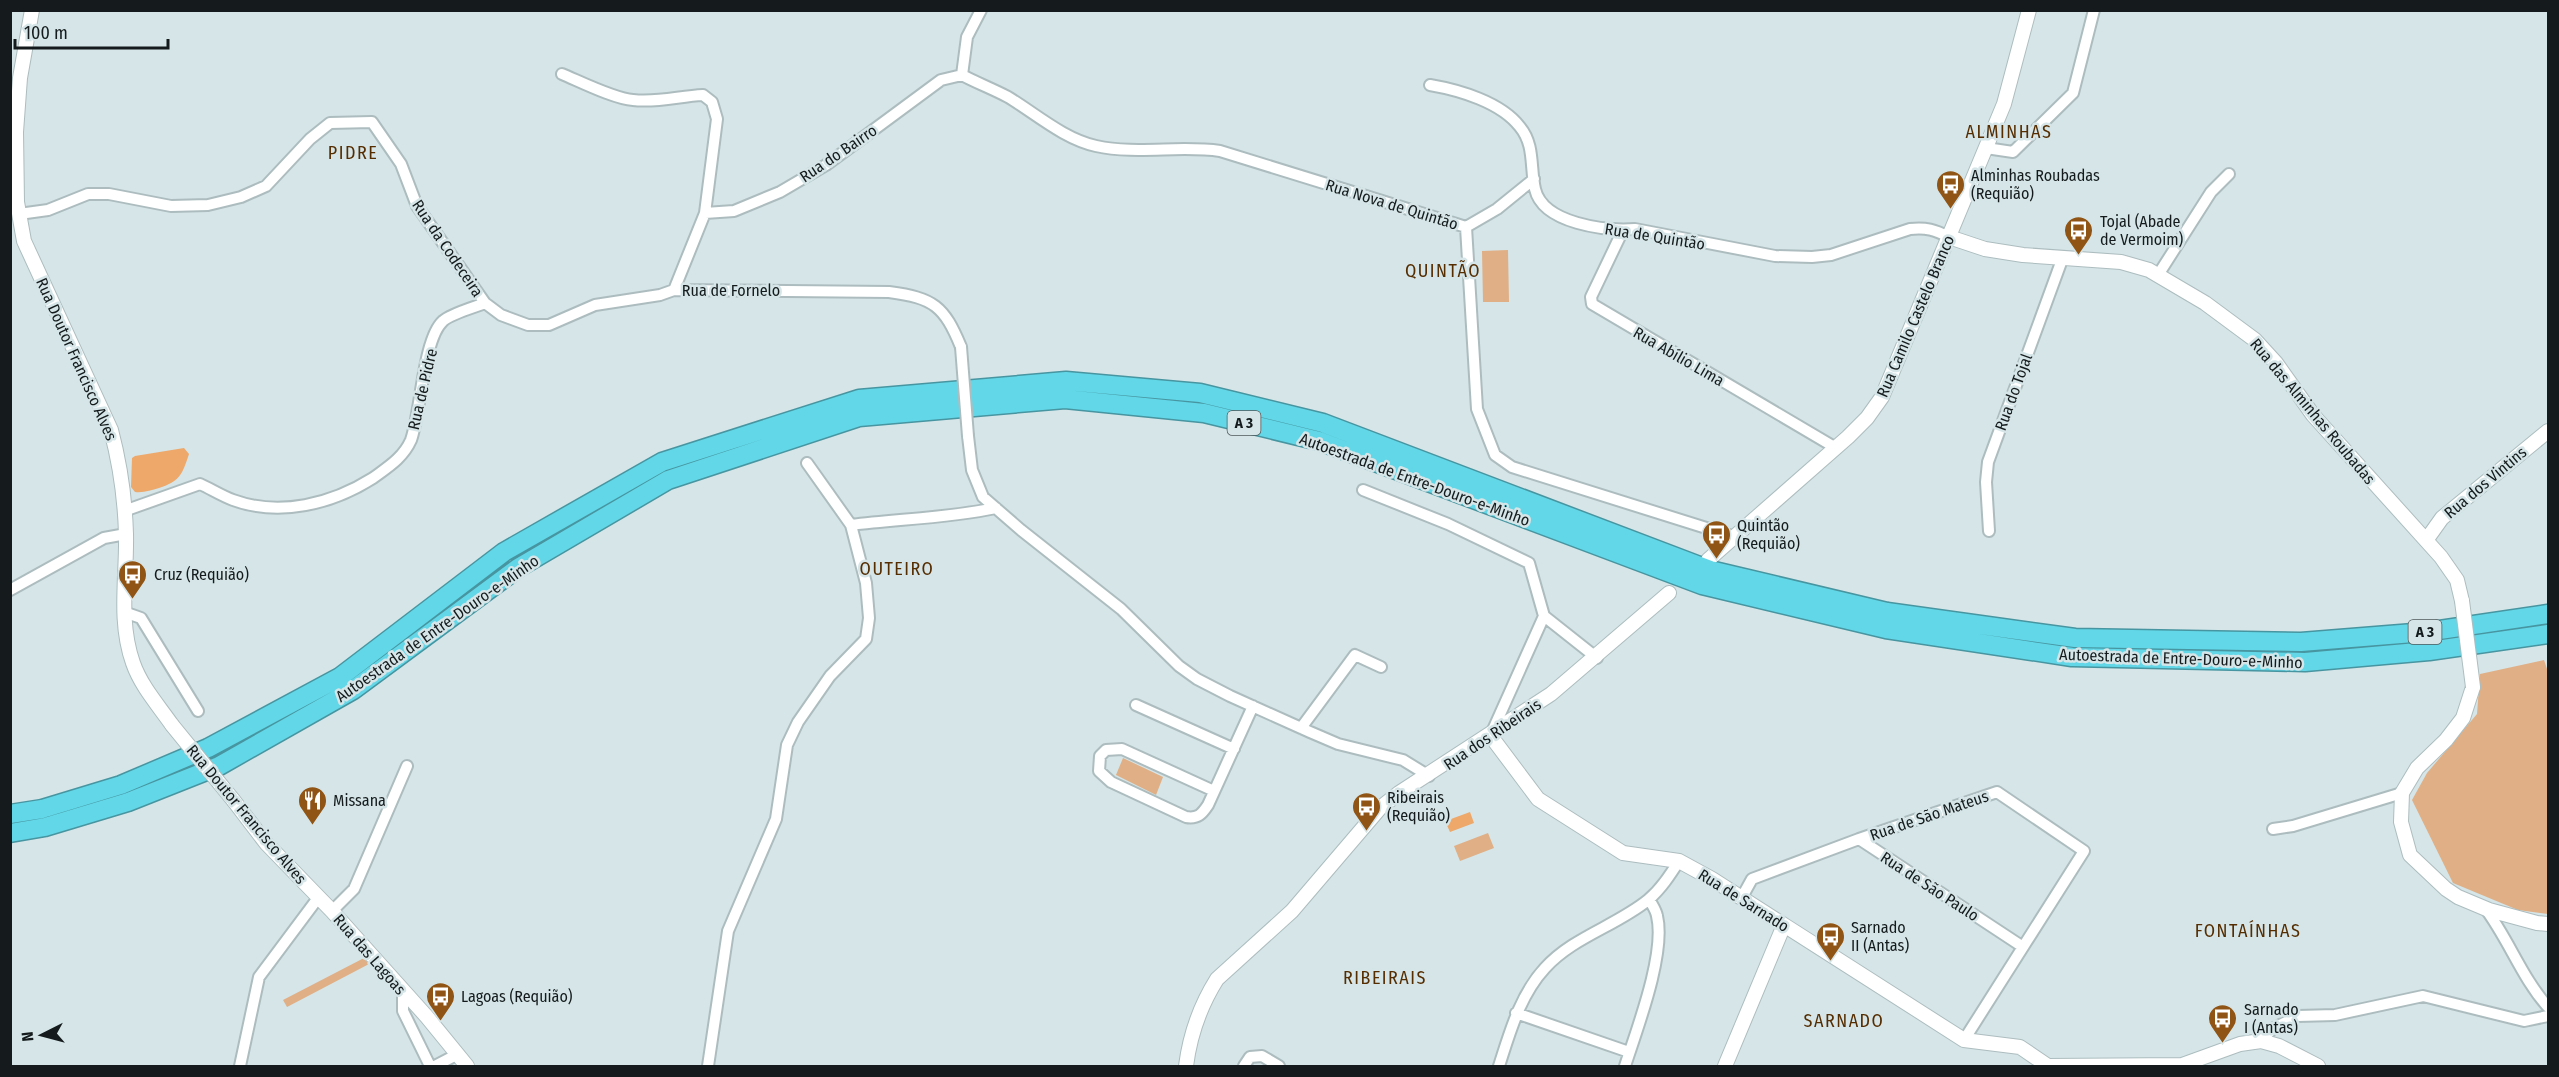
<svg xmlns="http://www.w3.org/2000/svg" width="2559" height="1077" font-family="'Fira Sans Condensed',sans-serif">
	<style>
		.green { fill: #e0af85 }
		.water { fill: #eda86a }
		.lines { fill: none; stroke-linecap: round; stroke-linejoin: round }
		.street-casing { stroke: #adbdbf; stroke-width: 14 }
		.secondary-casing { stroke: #adbdbf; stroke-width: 16 }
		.highway-casing { stroke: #4795a0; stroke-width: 21 }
		.street { stroke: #fff; stroke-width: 10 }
		.secondary { stroke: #fff; stroke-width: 14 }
		.highway { stroke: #62d7e7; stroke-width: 18 }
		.street-bridge-casing { stroke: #adbdbf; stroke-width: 14; stroke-linecap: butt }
		.secondary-bridge-casing { stroke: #adbdbf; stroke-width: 16; stroke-linecap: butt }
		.street-bridge { stroke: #fff; stroke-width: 10 }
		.secondary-bridge { stroke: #fff; stroke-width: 14 }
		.labels { text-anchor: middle; stroke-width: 5; stroke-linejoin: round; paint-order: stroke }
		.shield { fill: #d5e5e8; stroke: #4f5859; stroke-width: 1.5 }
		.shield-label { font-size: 15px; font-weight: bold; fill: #151b1c }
		.street-label { font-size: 16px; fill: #151b1c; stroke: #d5e5e8 }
		.poi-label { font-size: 16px; fill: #151b1c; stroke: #d5e5e8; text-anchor: start }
		.neighbourhood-label { font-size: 18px; letter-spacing: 1.5px; fill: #552d00; stroke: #d5e5e8 }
	</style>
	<rect width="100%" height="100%" fill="#d5e5e8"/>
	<path class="green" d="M1508 250 1509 302H1483L1482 251Z
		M2544 660 2548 672V914L2518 910 2453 883 2412 800 2427 773 2477 714 2480 674Z
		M1123 758 1163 777 1156 795 1116 775Z
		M1488 833 1494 848 1460 861 1454 846Z
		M364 958 369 964 287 1007 283 1000Z"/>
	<path class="water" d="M184 448 189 454C182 475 180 481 159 488 151 490 144 493 135 492L131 487 132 458 135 456Z
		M1470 812 1474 823 1450 832 1445 821 1447 817 1451 819Z"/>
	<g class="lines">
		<defs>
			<path id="street" d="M562 74C581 82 615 99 633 100 657 103 680 96 703 95L712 102 717 119 705 213
				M962 75C977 83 993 89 1008 97 1036 114 1064 139 1096 146 1137 155 1179 145 1220 151L1466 227
				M962 75 967 37 981 10
				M1430 85C1459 90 1501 102 1520 127 1535 145 1530 168 1535 189 1543 224 1606 231 1635 229L1775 256 1812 257 1831 255 1910 229C1926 227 1935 230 1949 237
				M1986 148 2013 152 2073 93 2094 10
				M19 214 48 210 88 194H109L171 206 208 205 241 197 266 186 310 139 330 123 372 122 401 164 417 206 485 303 501 315 528 325H549L595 305 660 295 674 290 889 292C934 298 944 306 961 347
				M1466 227 1477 409 1495 455 1512 467 1735 537
				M1466 227 1497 209 1534 179
				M1623 230 1591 297 1592 304 1836 448
				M2158 275 2211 192 2229 174
				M674 290 705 213 734 211 780 192 826 165 941 80 962 75
				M968 436 972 470 983 497 1021 530 1121 609 1179 666 1197 679 1230 696 1310 732 1338 744 1403 760 1429 776
				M807 463 851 525C899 519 948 518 996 508
				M1363 490 1448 524 1529 563 1544 616 1492 732
				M124 511 200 484C211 489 222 496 233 500 280 517 332 504 373 478 388 467 403 458 411 440 421 412 423 339 443 321 450 314 475 307 485 303
				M1989 531 1986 482 1988 462 2063 257
				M10 590 104 538 126 534
				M124 612 141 618 198 711
				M1544 616 1597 658
				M1136 705 1234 749
				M1301 728 1355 655 1381 667
				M1214 791 1122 749 1106 750 1100 756 1099 771 1111 782 1186 817C1198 819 1202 814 1208 805L1253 706
				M2273 829 2293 826 2402 793
				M1859 839 1997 792 2084 851 2023 947
				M1742 897 1752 879 1859 839 2023 947 1964 1040
				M2485 908C2509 940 2522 978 2548 1007
				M332 911 354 889 407 766
				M403 991V1011L430 1066
				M1516 1013 1629 1052
				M2261 1041 2272 1029 2298 1016 2335 1015 2423 996 2524 1021 2548 1016
				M240 1066 259 977 318 898
				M435 1066 458 1054
				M708 1066 728 931 776 819 787 745 798 722 830 676 866 639 869 618 866 583 851 525
				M1244 1066 1250 1057 1262 1056 1279 1066
				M1499 1066C1510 1032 1520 995 1545 968 1573 937 1616 926 1648 900 1661 889 1670 875 1679 861
				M1625 1066C1637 1029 1666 953 1657 916 1656 910 1652 905 1649 899"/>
			<path id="secondary" d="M32 10 20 78 16 132 17 202 24 241 111 430C120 464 125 499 126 534 127 577 118 621 133 663 141 686 158 705 172 725
				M1949 237 1985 249 2023 255 2121 262 2149 270 2205 303 2255 340 2276 363 2313 415 2441 557 2457 580 2462 601
				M2427 539 2442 518 2548 431
				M1708 560 1848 437 1867 418 1882 397 2004 104 2029 10
				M2473 687 2463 718 2446 740 2417 768 2402 793 2401 822 2410 855 2446 889 2458 897 2489 910 2537 923 2548 924
				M1490 735 1538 799 1623 853 1679 861 1712 879 1964 1040 2020 1047 2048 1066 2182 1065 2240 1044 2261 1041 2279 1046 2318 1066
				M234 801 266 843 332 911 427 1017 467 1066
				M1186 1066C1190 1035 1200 1006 1217 979L1292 911 1380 808 1399 793 1551 694 1669 593
				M1725 1066 1784 925"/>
			<path id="highway" d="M10 814 42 809 121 785 208 748 340 677 504 552 662 462 859 399 1066 381 1200 393 1323 423 1710 570 1887 612 2075 638 2301 642 2426 632 2548 614
				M10 833 45 827 128 802 219 766 353 690 518 568 668 480 859 417 1065 399 1204 413 1319 441 1702 585 1886 629 2072 657 2305 662 2429 651 2548 634"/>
		</defs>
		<use href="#street" class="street-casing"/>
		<use href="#secondary" class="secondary-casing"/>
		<use href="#highway" class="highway-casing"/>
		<use href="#street" class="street"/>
		<use href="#secondary" class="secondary"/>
		<use href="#highway" class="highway"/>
		<defs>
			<path id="street-bridge" d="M961 347 968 436"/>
			<path id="secondary-bridge" d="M2462 601 2473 687
				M172 725 234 801"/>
		</defs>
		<use href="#street-bridge" class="street-bridge-casing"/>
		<use href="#secondary-bridge" class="secondary-bridge-casing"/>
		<use href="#street-bridge" class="street-bridge"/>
		<use href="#secondary-bridge" class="secondary-bridge"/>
	</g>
	<defs>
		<symbol id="bus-pin" viewBox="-11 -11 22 30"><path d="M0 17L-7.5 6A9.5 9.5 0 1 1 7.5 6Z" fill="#905514" stroke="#d5e5e8"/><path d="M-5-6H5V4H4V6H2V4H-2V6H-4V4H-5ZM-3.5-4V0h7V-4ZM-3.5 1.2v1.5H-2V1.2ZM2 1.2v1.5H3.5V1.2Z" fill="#fff"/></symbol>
		<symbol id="restaurant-pin" viewBox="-11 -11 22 30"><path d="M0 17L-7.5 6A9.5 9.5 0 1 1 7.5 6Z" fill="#905514" stroke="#d5e5e8"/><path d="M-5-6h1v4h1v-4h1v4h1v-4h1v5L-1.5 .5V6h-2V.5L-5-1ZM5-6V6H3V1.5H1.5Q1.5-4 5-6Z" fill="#fff"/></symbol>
	</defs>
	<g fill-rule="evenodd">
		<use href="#bus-pin" x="1934" y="168" width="33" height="45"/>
		<use href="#bus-pin" x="2062" y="214" width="33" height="45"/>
		<use href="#bus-pin" x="1700" y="518" width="33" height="45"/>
		<use href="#bus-pin" x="116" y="558" width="33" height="45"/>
		<use href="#restaurant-pin" x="296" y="784" width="33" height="45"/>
		<use href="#bus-pin" x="1350" y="790" width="33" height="45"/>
		<use href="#bus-pin" x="1814" y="920" width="33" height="45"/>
		<use href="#bus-pin" x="424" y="980" width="33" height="45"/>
		<use href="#bus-pin" x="2206" y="1002" width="33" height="45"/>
	</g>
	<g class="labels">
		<g class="shield">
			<rect x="1227.5" y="411" width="33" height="24" rx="4.5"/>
			<rect x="2408.5" y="620" width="33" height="24" rx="4.5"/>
		</g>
		<g class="shield-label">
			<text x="1244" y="428">A 3</text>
			<text x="2425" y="637">A 3</text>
		</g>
		<g class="street-label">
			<text transform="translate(838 153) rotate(-34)" y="6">Rua do Bairro</text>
			<text transform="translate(1392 204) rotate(17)" y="6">Rua Nova de Quintão</text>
			<text transform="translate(1655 236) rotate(9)" y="6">Rua de Quintão</text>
			<text transform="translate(448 248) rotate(56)" y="6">Rua da Codeceira</text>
			<text x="731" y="296">Rua de Fornelo</text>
			<text transform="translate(1915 316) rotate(-67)" y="6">Rua Camilo Castelo Branco</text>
			<text transform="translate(1679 356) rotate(30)" y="6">Rua Abílio Lima</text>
			<text transform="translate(77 359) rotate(66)" y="6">Rua Doutor Francisco Alves</text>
			<text transform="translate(422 389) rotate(-77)" y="6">Rua de Pidre</text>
			<text transform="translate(2013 392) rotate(-70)" y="6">Rua do Tojal</text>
			<text transform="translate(2313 411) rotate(50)" y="6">Rua das Alminhas Roubadas</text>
			<text transform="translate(1415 479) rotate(20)" y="6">Autoestrada de Entre-Douro-e-Minho</text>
			<text transform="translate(2485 482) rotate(-40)" y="6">Rua dos Vintins</text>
			<text transform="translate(437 628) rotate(-35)" y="6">Autoestrada de Entre-Douro-e-Minho</text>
			<text transform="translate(2181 658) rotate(2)" y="6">Autoestrada de Entre-Douro-e-Minho</text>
			<text transform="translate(1492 734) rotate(-34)" y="6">Rua dos Ribeirais</text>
			<text transform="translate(247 814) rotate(50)" y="6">Rua Doutor Francisco Alves</text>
			<text transform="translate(1929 815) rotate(-19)" y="6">Rua de São Mateus</text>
			<text transform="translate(1930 886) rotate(33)" y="6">Rua de São Paulo</text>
			<text transform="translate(1744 900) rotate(32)" y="6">Rua de Sarnado</text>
			<text transform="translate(370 954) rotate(49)" y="6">Rua das Lagoas</text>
		</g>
		<g class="poi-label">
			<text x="1971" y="181">Alminhas Roubadas<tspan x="1971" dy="18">(Requião)</tspan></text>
			<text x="2100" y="227">Tojal (Abade<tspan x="2100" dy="18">de Vermoim)</tspan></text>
			<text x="1737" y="531">Quintão<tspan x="1737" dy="18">(Requião)</tspan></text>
			<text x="154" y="580">Cruz (Requião)</text>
			<text x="1387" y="803">Ribeirais<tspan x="1387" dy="18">(Requião)</tspan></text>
			<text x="333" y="806">Missana</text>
			<text x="1851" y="933">Sarnado<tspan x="1851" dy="18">II (Antas)</tspan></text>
			<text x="461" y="1002">Lagoas (Requião)</text>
			<text x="2244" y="1015">Sarnado<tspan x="2244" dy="18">I (Antas)</tspan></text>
		</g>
		<g class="neighbourhood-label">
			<text x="2009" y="138">ALMINHAS</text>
			<text x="353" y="159">PIDRE</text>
			<text x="1443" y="277">QUINTÃO</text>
			<text x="897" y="575">OUTEIRO</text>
			<text x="2248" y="937">FONTAÍNHAS</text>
			<text x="1385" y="984">RIBEIRAIS</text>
			<text x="1844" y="1027">SARNADO</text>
		</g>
	</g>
	<rect width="2559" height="1077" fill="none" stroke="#151b1c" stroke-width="24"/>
	<g transform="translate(42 1035) rotate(264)" stroke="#d5e5e8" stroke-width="4.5" paint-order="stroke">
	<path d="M0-4.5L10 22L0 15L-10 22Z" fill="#151b1c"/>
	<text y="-9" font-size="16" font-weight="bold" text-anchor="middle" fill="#151b1c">N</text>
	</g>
	<path d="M15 39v9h153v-9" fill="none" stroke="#151b1c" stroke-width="3"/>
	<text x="24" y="39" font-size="18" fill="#151b1c" stroke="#d5e5e8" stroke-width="4.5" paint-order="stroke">100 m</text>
</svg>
